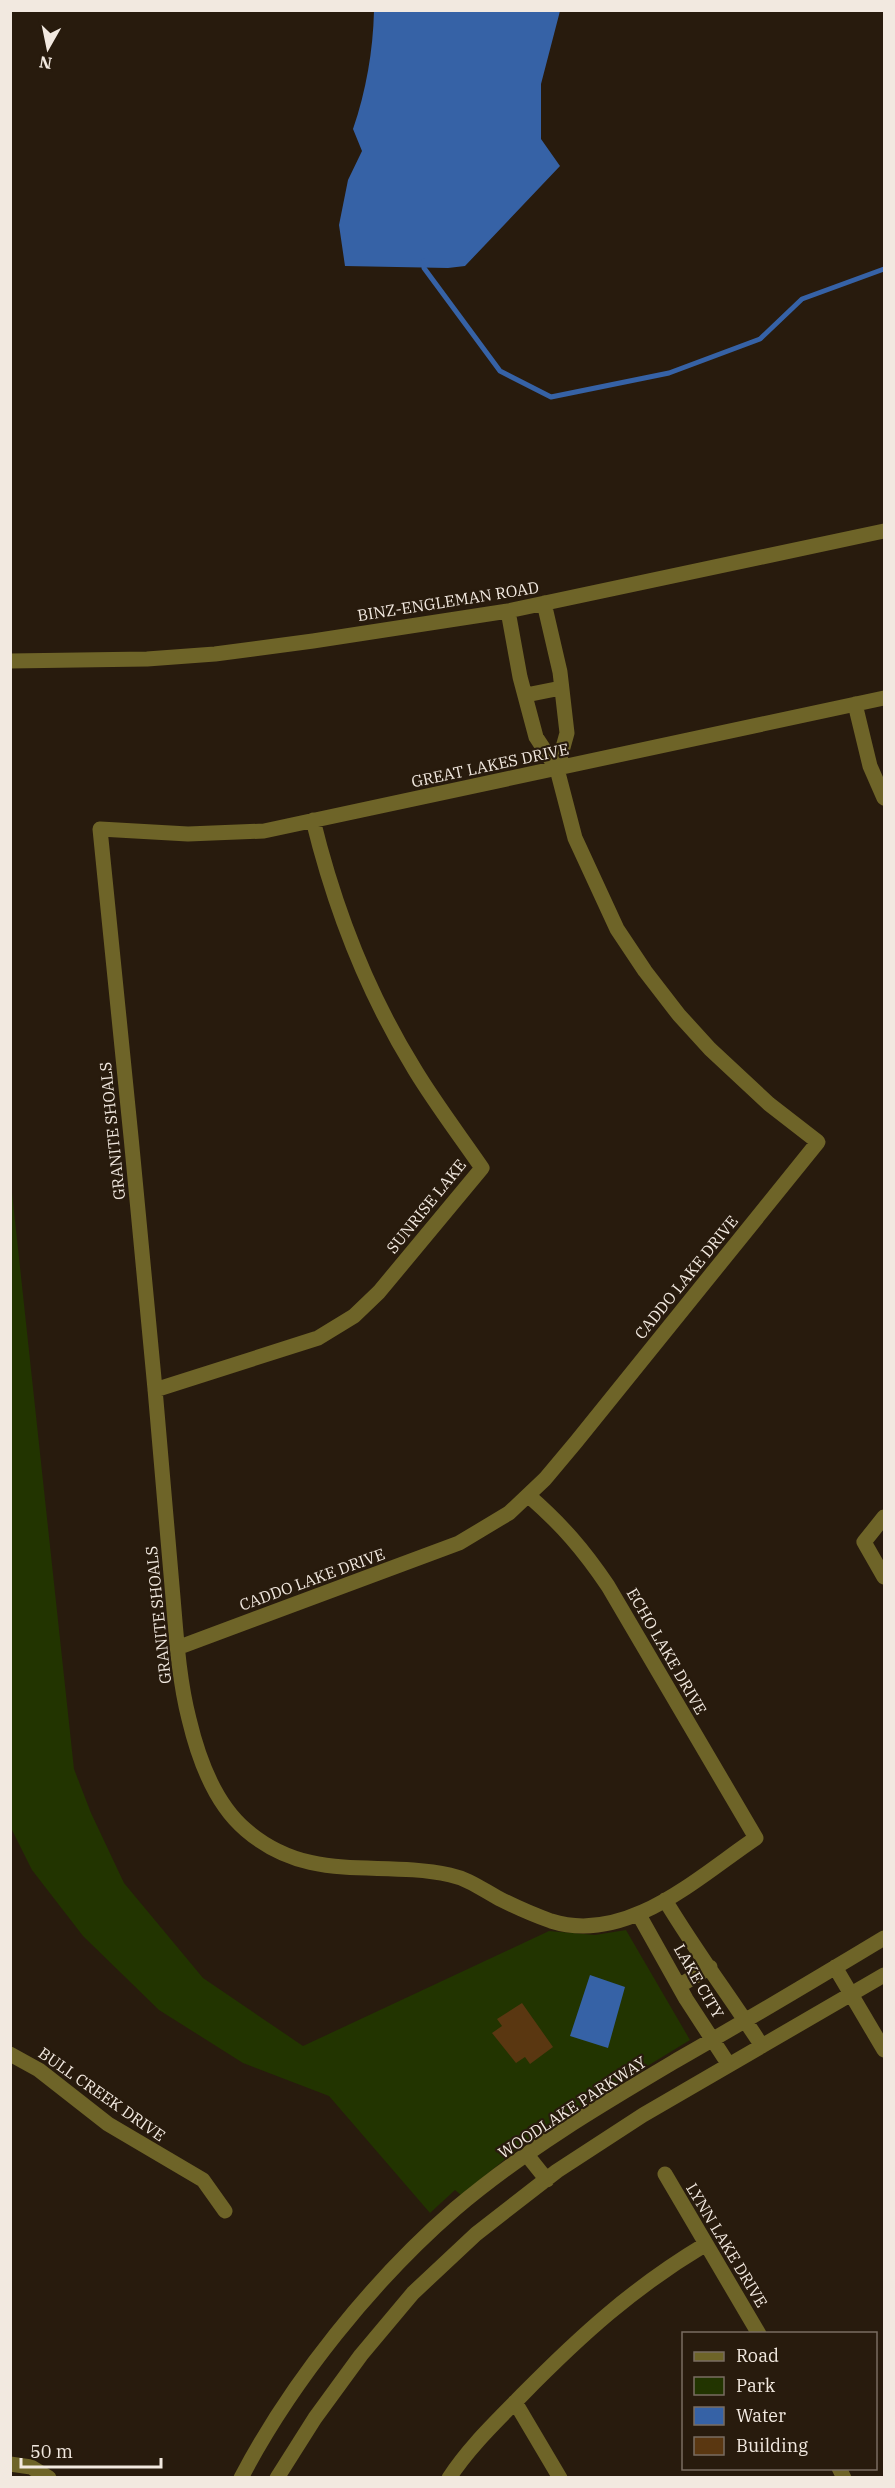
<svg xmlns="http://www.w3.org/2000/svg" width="895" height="2488" font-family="'IBM Plex Serif',serif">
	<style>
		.green { fill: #223400 }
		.water { fill: #3662a6 }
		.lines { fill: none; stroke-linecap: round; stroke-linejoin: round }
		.stream { stroke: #3662a6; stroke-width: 5 }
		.building { fill: #5a3711 }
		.minor { stroke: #6e6428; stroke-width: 15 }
		.labels { text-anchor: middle; stroke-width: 4.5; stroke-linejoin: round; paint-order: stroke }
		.street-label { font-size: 16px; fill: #f2e9e0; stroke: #281b0d }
	</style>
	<rect width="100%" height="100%" fill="#281b0d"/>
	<path class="green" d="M10 1174 74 1769 91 1813 124 1883 203 1978 303 2046 549 1931 595 1935 626 1930 690 2040 536 2134 461 2195 455 2190 430 2213 329 2096 243 2063 159 2010 83 1936 32 1870 11 1828Z"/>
	<path class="water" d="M374 11H560L541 84V139L560 166 465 266 448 268 345 266 339 225 348 180 362 151 353 129C366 91 373 51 374 11Z
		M590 1975 625 1987 608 2048 570 2036Z"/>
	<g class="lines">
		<path class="stream" d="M424 261V268L500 371 551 397 669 373 760 339 802 299 884 269"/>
	</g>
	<path class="building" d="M522 2003 553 2047 530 2064 525 2057 516 2063 492 2033 502 2026 497 2019Z"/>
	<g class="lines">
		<path class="minor" d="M544 603 560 672 567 733 557 769
			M10 661 147 659 215 654 313 641 508 611 884 531
			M526 695 561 688
			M855 704 870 766 884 798
			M155 1390 318 1338 354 1316 379 1292 482 1168C460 1136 435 1103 415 1070 368 994 334 906 313 820
			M529 1496C562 1525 583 1549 608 1586L756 1838C698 1877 627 1945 551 1921 534 1915 516 1907 500 1899 483 1890 469 1879 450 1875 377 1859 310 1885 246 1830 215 1804 198 1757 189 1719 178 1676 176 1630 172 1586 166 1520 161 1454 155 1389 138 1202 119 1016 100 829L188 834 264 831 884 698
			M884 1517 864 1542 884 1577
			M177 1648 459 1543 509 1513 545 1479 576 1442 818 1142 769 1104 710 1049 679 1015 645 971 617 929 575 838 557 769 536 737 520 677 508 611
			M665 1900C695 1950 730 1997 762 2046
			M639 1915 686 1999 729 2065
			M835 1967 884 2050
			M679 1986 710 1967
			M10 2054 39 2070 108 2124 203 2180 225 2211
			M527 2155 547 2180
			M665 2174 759 2334
			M515 2402 560 2478
			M10 2464 31 2467 49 2478
			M839 2468 844 2478
			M241 2478C291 2382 373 2280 455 2209 523 2151 601 2105 677 2060 747 2020 816 1979 884 1938
			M277 2478 315 2418 361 2355 413 2293 476 2234 557 2171 643 2115 884 1975
			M449 2478C470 2446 496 2422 522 2395 581 2335 634 2287 706 2244"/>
	</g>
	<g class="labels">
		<g class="street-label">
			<text transform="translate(448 601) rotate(-9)" y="6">BINZ-ENGLEMAN ROAD</text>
			<text transform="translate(490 765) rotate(-12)" y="6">GREAT LAKES DRIVE</text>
			<text transform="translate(112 1131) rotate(-96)" y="6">GRANITE SHOALS</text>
			<text transform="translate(426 1206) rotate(-51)" y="6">SUNRISE LAKE</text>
			<text transform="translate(686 1277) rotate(-51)" y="6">CADDO LAKE DRIVE</text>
			<text transform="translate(312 1579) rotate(-20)" y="6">CADDO LAKE DRIVE</text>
			<text transform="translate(158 1615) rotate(-96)" y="6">GRANITE SHOALS</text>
			<text transform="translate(667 1651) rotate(60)" y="6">ECHO LAKE DRIVE</text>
			<text transform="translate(699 1981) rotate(60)" y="6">LAKE CITY</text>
			<text transform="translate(102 2094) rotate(35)" y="6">BULL CREEK DRIVE</text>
			<text transform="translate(572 2107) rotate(-33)" y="6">WOODLAKE PARKWAY</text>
			<text transform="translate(727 2245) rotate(59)" y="6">LYNN LAKE DRIVE</text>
		</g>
	</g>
	<rect width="895" height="2488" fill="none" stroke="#f2e9e0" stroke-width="24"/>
	<rect x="682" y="2332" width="195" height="138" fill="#281b0d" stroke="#796d61" stroke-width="1.5"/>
	<rect x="694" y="2352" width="30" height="9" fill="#6e6428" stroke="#796d61" stroke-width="1.5"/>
	<text x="736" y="2362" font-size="18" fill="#f2e9e0">Road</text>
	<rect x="694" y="2377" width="30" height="18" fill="#223400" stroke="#796d61" stroke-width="1.5"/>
	<text x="736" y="2392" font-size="18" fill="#f2e9e0">Park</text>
	<rect x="694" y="2407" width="30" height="18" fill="#3662a6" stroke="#796d61" stroke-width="1.5"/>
	<text x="736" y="2422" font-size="18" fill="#f2e9e0">Water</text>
	<rect x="694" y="2437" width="30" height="18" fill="#5a3711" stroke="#796d61" stroke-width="1.5"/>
	<text x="736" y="2452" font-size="18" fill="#f2e9e0">Building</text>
	<g transform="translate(48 48) rotate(189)" stroke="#281b0d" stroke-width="4.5" paint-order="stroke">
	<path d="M0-4.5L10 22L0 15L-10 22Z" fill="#f2e9e0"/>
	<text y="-9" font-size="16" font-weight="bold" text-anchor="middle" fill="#f2e9e0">N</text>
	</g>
	<path d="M21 2458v9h140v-9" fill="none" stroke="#f2e9e0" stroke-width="3"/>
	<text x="30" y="2458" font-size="18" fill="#f2e9e0" stroke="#281b0d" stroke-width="4.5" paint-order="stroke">50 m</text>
</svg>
